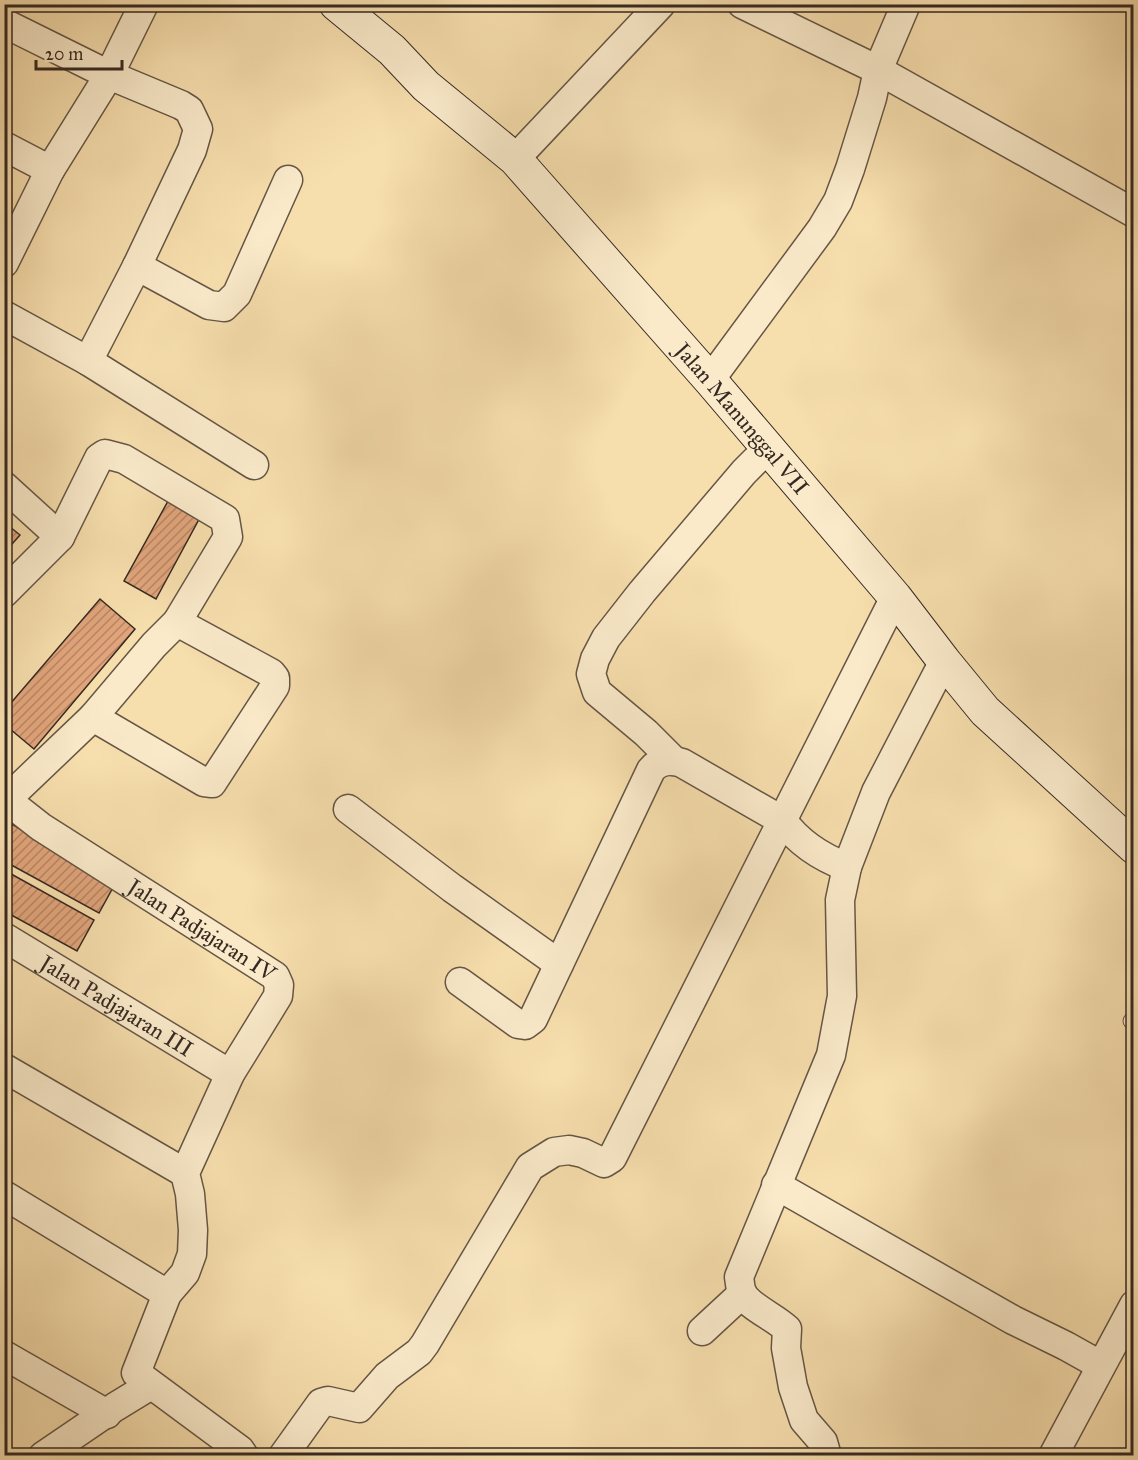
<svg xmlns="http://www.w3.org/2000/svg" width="1138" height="1460" font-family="'IM FELL Great Primer',serif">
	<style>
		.building { fill: url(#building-hatch); stroke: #352923; stroke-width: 1.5 }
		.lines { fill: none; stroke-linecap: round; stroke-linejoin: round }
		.lane-casing { stroke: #665646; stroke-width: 17 }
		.street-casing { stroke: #665646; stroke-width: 31 }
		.secondary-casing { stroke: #352923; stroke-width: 35 }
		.lane { stroke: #faeaca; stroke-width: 15 }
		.street { stroke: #faeaca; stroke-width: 28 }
		.secondary { stroke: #faeaca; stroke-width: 33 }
		.labels { text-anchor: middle; stroke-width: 6; stroke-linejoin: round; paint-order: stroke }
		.street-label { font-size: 22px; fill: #352923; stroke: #faeaca }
	</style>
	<defs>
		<pattern id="building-hatch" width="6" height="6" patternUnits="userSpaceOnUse" patternTransform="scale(1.5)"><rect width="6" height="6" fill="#e2a57b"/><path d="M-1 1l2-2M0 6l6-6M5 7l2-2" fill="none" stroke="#b88664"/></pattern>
	</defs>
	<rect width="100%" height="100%" fill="#f7dead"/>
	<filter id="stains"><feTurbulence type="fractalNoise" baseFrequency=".00333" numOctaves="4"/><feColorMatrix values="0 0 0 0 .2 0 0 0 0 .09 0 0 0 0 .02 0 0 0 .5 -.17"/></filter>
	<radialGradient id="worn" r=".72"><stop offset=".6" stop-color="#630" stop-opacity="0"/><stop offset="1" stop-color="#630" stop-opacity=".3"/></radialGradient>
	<path class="building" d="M173 492 204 510 156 599 124 581Z
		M4 522 20 535 4 553Z
		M100 599 135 629 34 749 4 724V711Z
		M8 822 116 882 99 913 4 861V829Z
		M4 870 94 920 77 951 4 911Z"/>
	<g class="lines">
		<defs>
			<path id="lane" d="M1131 1021 1134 1018"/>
			<g id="street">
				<path d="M742 4 878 70 1134 213"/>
				<path d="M4 23 109 75 181 105 189 110 198 129 192 150 137 266 88 361"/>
				<path d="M4 146 50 170"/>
				<path d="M515 159 661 4"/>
				<path d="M4 263 50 170 109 75 144 4"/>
				<path d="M137 266 209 305 224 307 237 294 288 180"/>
				<path d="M4 315 88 361 254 465"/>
				<path d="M710 380 822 228 838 201 850 169 872 98 878 70 906 4"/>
				<path d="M4 486 60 537"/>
				<path d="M4 593 60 537 99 458 105 454 124 459 225 519 228 537 177 622 154 645 93 717 4 802"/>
				<path d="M93 717 204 782 212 783 275 686V678L271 673 177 622"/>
				<path d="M674 761 646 733 597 692 591 674 595 659 606 638 642 592 744 472 768 448"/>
				<path id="s1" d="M4 798 41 827 275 976 279 985 278 996 230 1074 185 1173 190 1194 193 1230 192 1254 185 1273 167 1294 136 1373 240 1450 244 1456"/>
				<path d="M348 809 452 888 559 964"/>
				<path id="s2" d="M4 937 230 1074"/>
				<path d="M460 982 518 1024 525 1025 533 1019 651 770C659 760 670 759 682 763L783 821C799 843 823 858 847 867L876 792 944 661"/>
				<path d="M4 1068 185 1173"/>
				<path d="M776 1185 1013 1320 1066 1346 1100 1365"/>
				<path d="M4 1195 167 1294"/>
				<path d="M702 1331 742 1294"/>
				<path d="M4 1355 107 1414"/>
				<path d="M43 1456 115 1407 151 1385"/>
				<path d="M283 1456 321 1403 328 1401 359 1408 387 1376 419 1352 425 1344 530 1167 554 1152 569 1150 583 1153 604 1163 612 1158 895 597"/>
				<path d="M827 1456 823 1442 804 1420 793 1387 786 1348 787 1329C775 1317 747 1306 742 1292 740 1288 740 1282 739 1277L831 1055 842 996 840 900 847 867"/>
				<path d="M1053 1456 1134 1305"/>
			</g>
			<g id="secondary">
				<path id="s3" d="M336 4 392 50 426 86 515 159 710 380 895 597 944 661 985 711 1134 847"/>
			</g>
		</defs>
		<use href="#lane" class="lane-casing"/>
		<use href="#street" class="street-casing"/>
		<use href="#secondary" class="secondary-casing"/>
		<use href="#lane" class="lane"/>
		<use href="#street" class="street"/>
		<use href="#secondary" class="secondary"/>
	</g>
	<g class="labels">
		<g class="street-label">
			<text dy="8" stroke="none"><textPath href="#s3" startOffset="582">Jalan Manunggal VII</textPath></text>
			<text dy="8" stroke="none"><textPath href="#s1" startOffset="238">Jalan Padjajaran IV</textPath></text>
			<text dy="8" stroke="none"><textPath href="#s2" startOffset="132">Jalan Padjajaran III</textPath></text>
		</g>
	</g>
	<rect width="1138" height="1460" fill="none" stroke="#f7dead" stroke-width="24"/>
	<rect x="6" y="6" width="1126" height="1448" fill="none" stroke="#352923" stroke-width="3"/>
	<rect x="12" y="12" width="1114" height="1436" fill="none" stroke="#352923" stroke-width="1.5"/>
	<path d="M36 60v9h86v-9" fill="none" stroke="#352923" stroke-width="3"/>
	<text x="45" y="60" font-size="18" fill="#352923" stroke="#faeaca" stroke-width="4.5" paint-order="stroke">20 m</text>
	<rect width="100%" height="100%" filter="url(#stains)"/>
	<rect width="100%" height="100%" fill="url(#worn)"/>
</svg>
